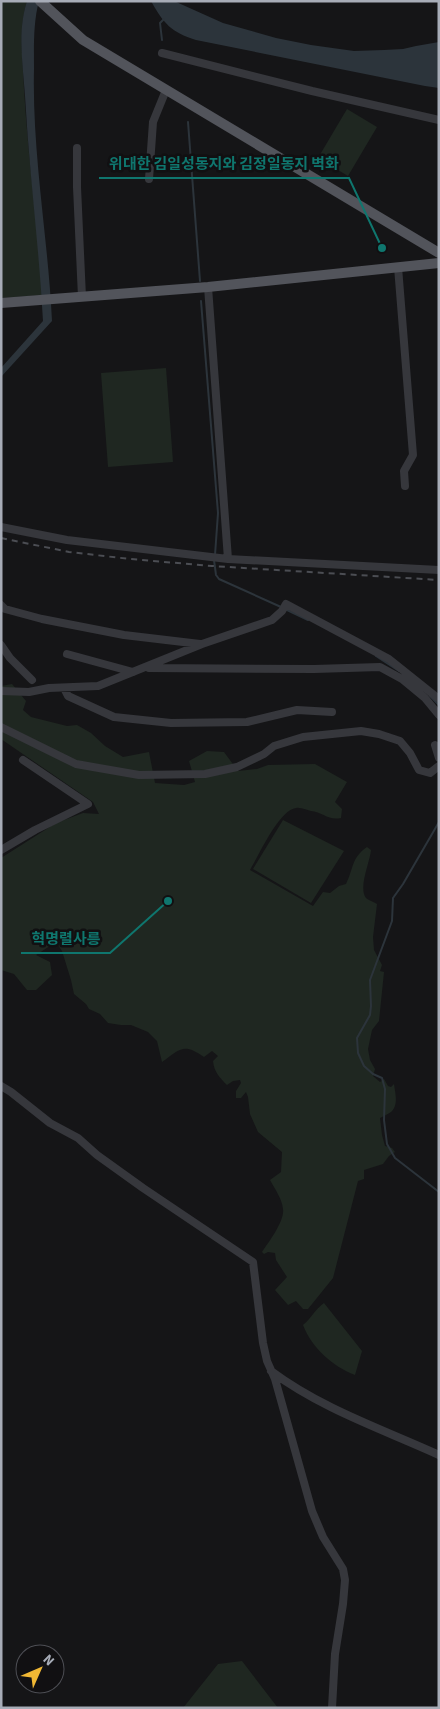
<svg xmlns="http://www.w3.org/2000/svg" width="440" height="1709" font-family="'Source Sans 3','Noto Sans KR',sans-serif">
	<style>
		.green { fill: #1f2721 }
		.water { fill: #2c343b }
		.lines { fill: none; stroke-linecap: round; stroke-linejoin: round }
		.stream { stroke: #2c343b; stroke-width: 2 }
		.minor { stroke: #36373c; stroke-width: 8 }
		.major { stroke: #52545b; stroke-width: 10 }
		.rail { stroke: #4b4d53; stroke-width: 2; stroke-dasharray: 6 5; stroke-linecap: butt }
		.leader { fill: none; stroke: #0f766e; stroke-width: 2 }
		.callout-dot { fill: #0f766e; stroke: #111012; stroke-width: 2 }
		.callout-label { font-size: 15px; text-anchor: middle; font-weight: bold; fill: #0f766e; stroke: #111012; stroke-width: 5; stroke-linejoin: round; paint-order: stroke }
	</style>
	<rect width="100%" height="100%" fill="#151517"/>
	<path class="green" d="M1 1H27C18 30 23 60 24 89 28 158 38 226 42 295L1 298Z
		M347 109 377 127 348 176 318 158Z
		M166 368 173 462 108 467 101 373Z
		M12 684 26 701 23 710 31 717 67 726 77 725 91 733 105 746 123 757 149 752 155 783 184 785 195 782 189 761 207 751 224 752 238 771 257 769 268 765 315 764 347 782 335 802 342 809 341 818C329 821 322 812 311 811 306 810 301 807 296 808 279 810 259 855 250 870L313 906 323 892 330 893 339 886 346 884C354 868 351 858 367 847L371 850C370 862 358 888 366 898 368 900 374 902 377 904L373 937 374 950 382 965 380 971 384 972 379 1021 372 1030 368 1049 370 1060 375 1069 373 1076 380 1082 384 1079 388 1086 391 1087 394 1084C395 1092 399 1105 391 1112 388 1114 384 1116 380 1118L382 1135 385 1146 392 1148 395 1152 389 1156 383 1164 364 1170V1179L358 1181 333 1278 308 1309H303L296 1301 288 1305 275 1290 287 1277 276 1260 275 1253 268 1252 264 1254 262 1252C268 1243 285 1221 283 1209 282 1199 275 1189 270 1180L281 1172 282 1152 258 1132 250 1114 248 1097 246 1092 241 1098H236V1091L241 1083 240 1080 233 1081 227 1085C220 1078 214 1072 213 1061L218 1056 212 1051 204 1057C184 1043 181 1048 162 1062L157 1041 148 1032 131 1025H121L108 1023 100 1014 89 1009 86 1004 74 994 71 980 62 951 56 942 36 955 50 962 52 975 36 990H27L14 974 1 970V858L56 823 83 813 99 814 93 802 1 739V686Z
		M283 820 344 851 311 903 253 869Z
		M324 1303 362 1351 355 1375C332 1366 312 1348 303 1325 312 1318 314 1310 324 1303Z
		M242 1661 278 1708H183L218 1664Z"/>
	<path class="water" d="M27 1H39C33 23 34 47 34 69 32 153 48 237 52 321L1 377V368L43 321C39 246 29 171 25 96 23 65 17 32 27 1Z
		M151 1H174L223 23 276 38 311 45 354 51 384 50 403 49 416 46 439 42V88L425 86 196 40C171 32 164 24 151 1Z"/>
	<g class="lines">
		<path class="stream" d="M162 40 160 23 164 19
			M188 122 200 281
			M201 301 218 513 215 555
			M214 560 216 575 219 579 281 607
			M285 609 308 620
			M376 656 399 671
			M430 696 439 705
			M439 822 403 884 393 898 392 921 370 980 371 1006 370 1015 357 1038 358 1053 364 1066 373 1074 382 1078 385 1089 384 1120 387 1144 395 1158 439 1192"/>
		<path class="minor" d="M162 53 312 91 439 120
			M77 148V187L82 297
			M149 179 153 122 166 90
			M398 267 413 455 404 471 405 486
			M208 287 228 559 439 570
			M1 527 67 540 228 559
			M1 605 5 609 42 619 124 635 200 644
			M1 645 10 658 32 680
			M67 654 133 672
			M149 668 314 669 380 667 402 679 425 698 439 715
			M64 688 68 696 114 717 171 723 247 722 297 710 332 712
			M1 691 29 692 49 688 98 686 202 644 272 620 282 611 286 604 389 659 439 699
			M1 727 76 764 139 775 205 774 237 767 264 754 274 746 303 737 361 731 379 734 400 741 410 753 419 770 430 773 439 766
			M435 745 439 758
			M1 850 35 830 88 804 23 760
			M1 1086 11 1092 50 1123 78 1138 97 1155 143 1188 253 1262 263 1343 267 1361 275 1379 312 1511 323 1537 343 1569 345 1580 343 1604 335 1654 332 1708
			M271 1371C322 1409 382 1429 439 1455"/>
		<path class="major" d="M40 1 83 40 439 253
			M1 303 208 287 439 263"/>
		<path class="rail" d="M1 538 69 552 130 559 212 566 439 580"/>
	</g>
	<path class="leader" d="M382 248L349 178H99M168 901L110 953H21"/>
	<g class="callout-dot">
		<circle cx="382" cy="248" r="5"/>
		<circle cx="168" cy="901" r="5"/>
	</g>
	<g class="callout-label">
		<text x="224" y="169">위대한 김일성동지와 김정일동지 벽화</text>
		<text x="66" y="944">혁명렬사릉</text>
	</g>
	<rect width="440" height="1709" fill="none" stroke="#a7acb7" stroke-width="5"/>
	<g transform="translate(40 1669) rotate(45)"><circle r="24" fill="#111012" stroke="#4d4e54"/>
	<path d="M0-4L9 19L0 12L-9 19Z" fill="#f1b834"/>
	<text y="-8" font-size="14" font-weight="bold" text-anchor="middle" fill="#a7acb7">N</text>
	</g>
</svg>
